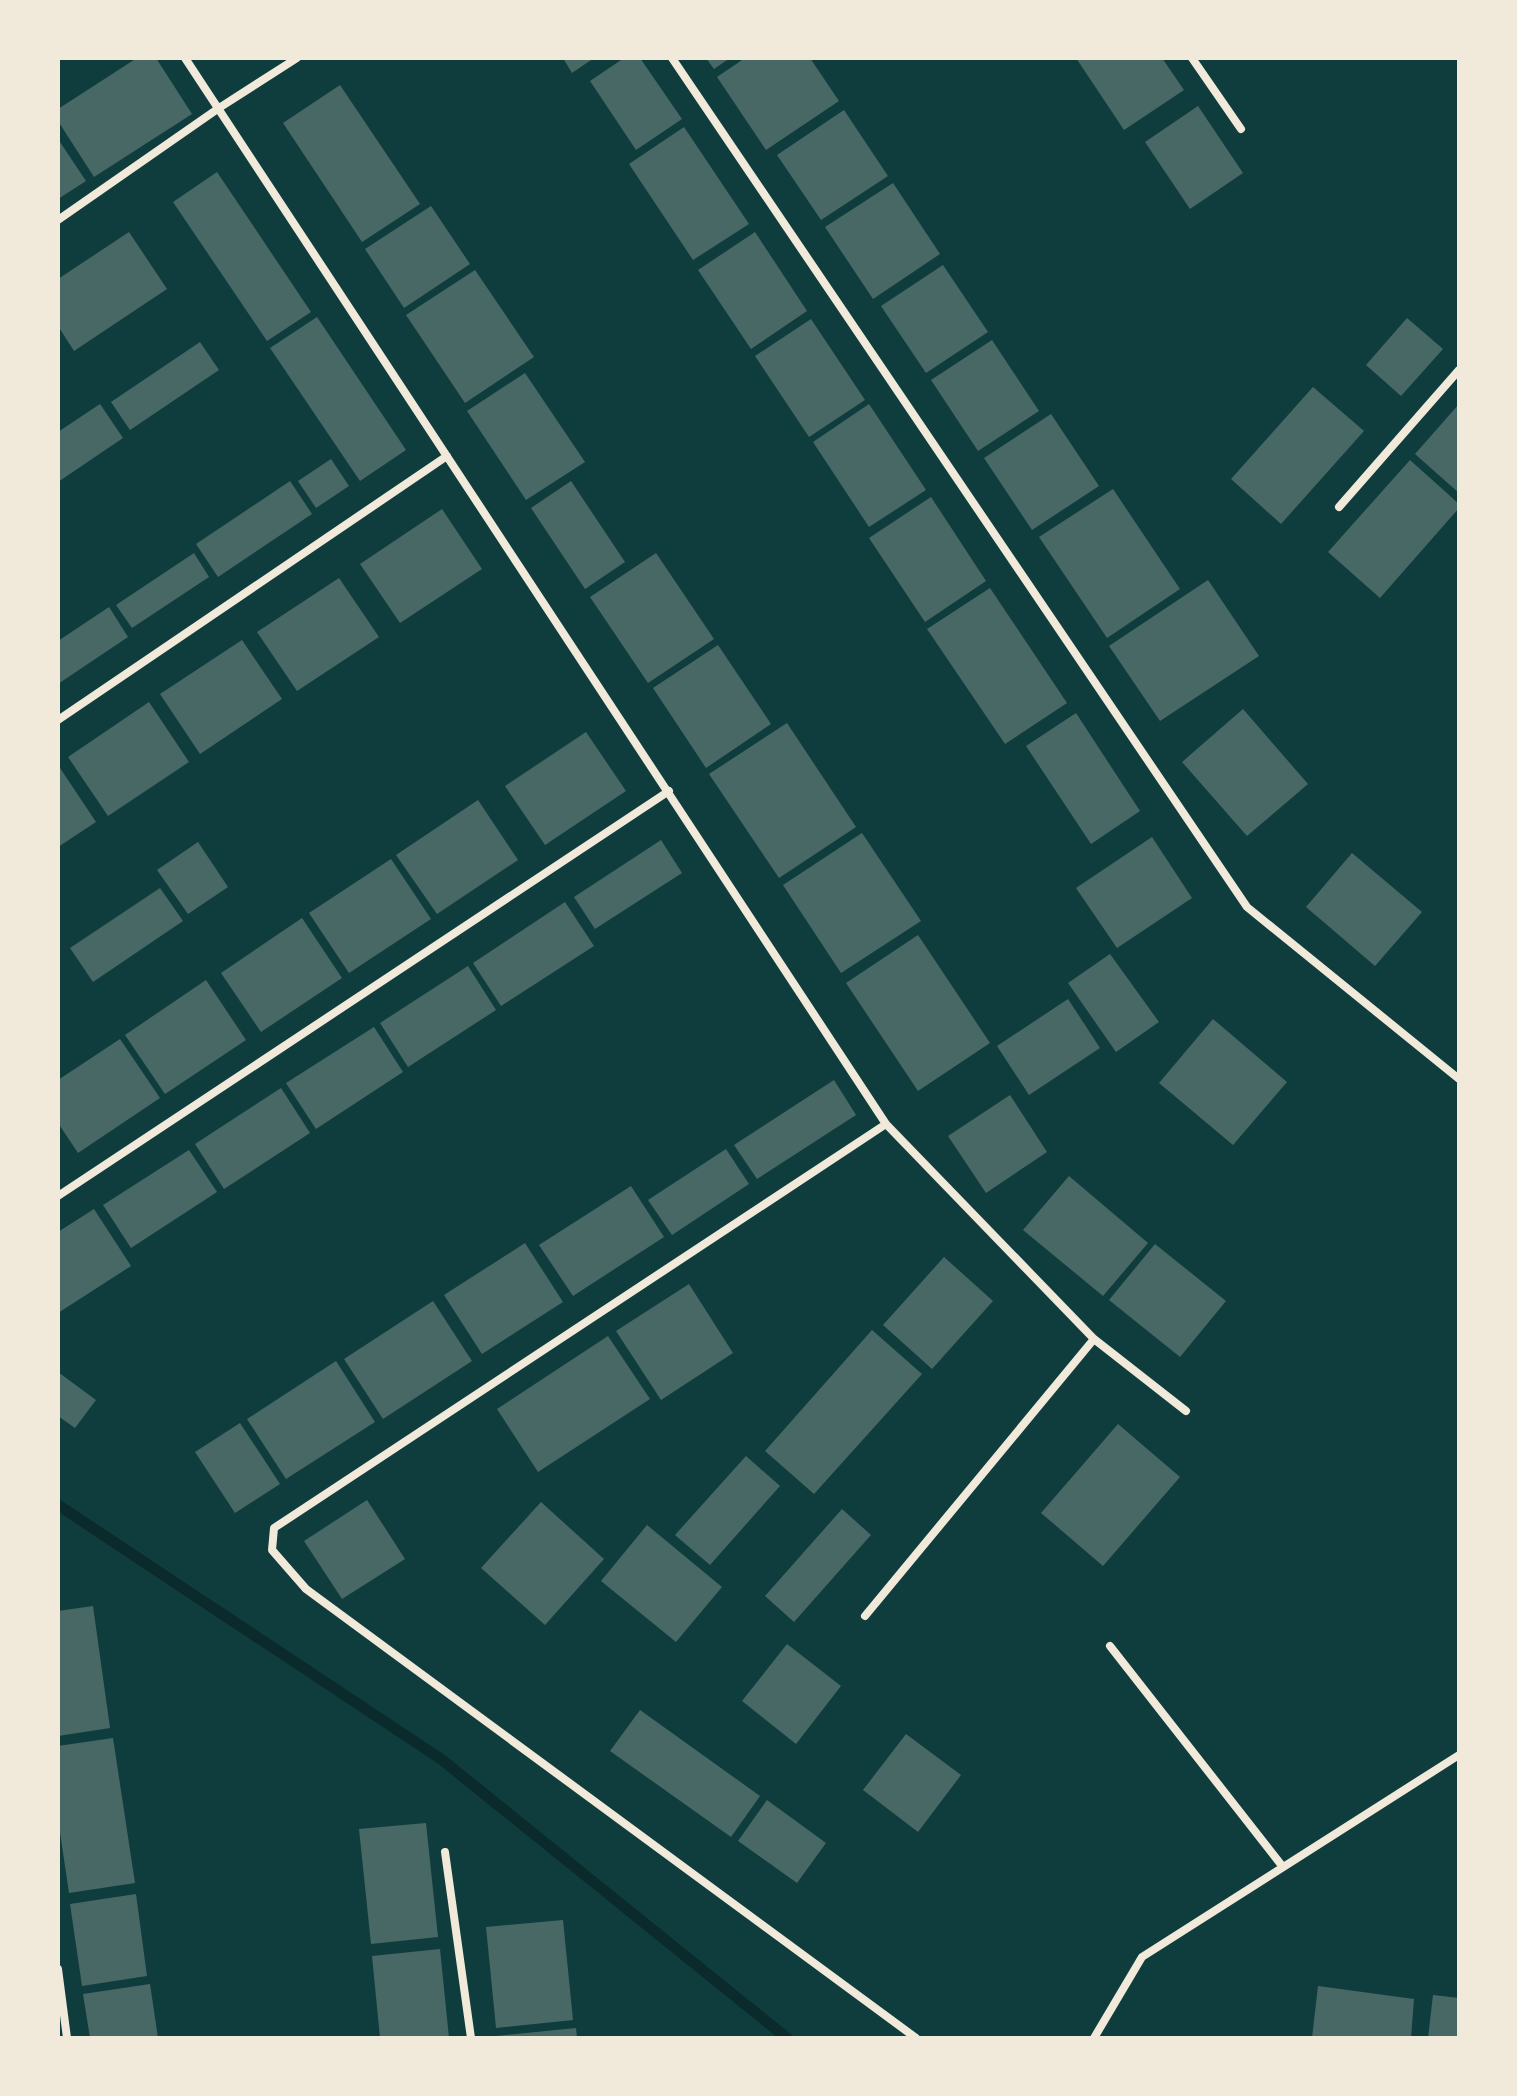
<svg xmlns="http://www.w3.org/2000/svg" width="1517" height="2096" font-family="Rubik,sans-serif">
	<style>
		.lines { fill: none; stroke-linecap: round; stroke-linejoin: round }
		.stream { stroke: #0a2a2b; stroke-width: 11 }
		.building { fill: #486865 }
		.minor { stroke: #f1e9da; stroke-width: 8 }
	</style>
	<rect width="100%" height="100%" fill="#0f3d3e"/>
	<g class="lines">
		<path class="stream" d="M58 1505 441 1759 787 2038"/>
	</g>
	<path class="building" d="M137 58H156L192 114 94 177 58 121V109Z
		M563 58H594L572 73Z
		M624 58H640L682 119 636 150 590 81Z
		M706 58H730L714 69Z
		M745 58H810L839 101 766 150 717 77Z
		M1076 58H1162L1184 90 1124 130Z
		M340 85 420 204 362 242 283 123Z
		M1198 106 1243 173 1190 209 1145 142Z
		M844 110 888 176 821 220 777 155Z
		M684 127 749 224 693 260 629 164Z
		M58 139 86 181 58 199Z
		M217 172 311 312 267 341 173 202Z
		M893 183 940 254 873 299 825 227Z
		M431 206 470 264 404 308 365 249Z
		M129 232 167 289 74 351 58 326V279Z
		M755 232 807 311 751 349 698 270Z
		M943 265 988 332 926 373 881 306Z
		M475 270 534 357 465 403 406 315Z
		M317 317 406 450 360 481 270 348Z
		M1407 318 1443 349 1401 396 1366 365Z
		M811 319 865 400 809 437 755 356Z
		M992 340 1039 411 978 451 931 380Z
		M200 342 219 370 130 430 111 402Z
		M525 373 585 462 526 500 467 411Z
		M1313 387 1364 431 1281 524 1231 479Z
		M100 404 123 438 58 482V432Z
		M869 404 926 490 869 527 813 442Z
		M1459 404V493L1415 454Z
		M1051 414 1099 486 1032 530 984 458Z
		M331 459 349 486 316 508 298 481Z
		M1410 460 1459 504V508L1380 598 1328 552Z
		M290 481 312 514 218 577 196 544Z
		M571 481 625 562 585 589 531 508Z
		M1113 489 1180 589 1107 638 1039 537Z
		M931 497 986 581 925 622 869 538Z
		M442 509 482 569 400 623 360 564Z
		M194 553 209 577 132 628 116 605Z
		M656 553 714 639 648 683 590 597Z
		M339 578 379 637 297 691 257 632Z
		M1208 580 1259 656 1160 721 1109 646Z
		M990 588 1067 703 1005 744 927 629Z
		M109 607 128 637 58 684V641Z
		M242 640 282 699 200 754 160 694Z
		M718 645 771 724 706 768 653 688Z
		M149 702 189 762 108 816 68 757Z
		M1243 709 1308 784 1247 836 1182 762Z
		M1076 713 1140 811 1091 844 1026 746Z
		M787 723 856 827 779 878 709 774Z
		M586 732 626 791 545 845 505 786Z
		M58 765 96 822 58 847Z
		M478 800 518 860 437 914 396 855Z
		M862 833 921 921 841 973 783 885Z
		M1152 837 1192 898 1117 948 1076 888Z
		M661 840 682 873 595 929 574 897Z
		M198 842 228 887 188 914 157 870Z
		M1352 853 1422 912 1375 966 1306 907Z
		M391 859 431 919 349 973 309 913Z
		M160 888 183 921 93 982 70 948Z
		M565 902 594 946 501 1006 473 963Z
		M302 918 342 978 261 1032 221 973Z
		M918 935 990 1043 918 1091 846 983Z
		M1110 954 1159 1022 1116 1052 1068 983Z
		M468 966 496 1010 408 1067 380 1023Z
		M206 980 246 1040 165 1094 125 1035Z
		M1068 999 1100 1048 1029 1095 997 1046Z
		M1213 1019 1287 1082 1233 1145 1159 1083Z
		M374 1027 403 1072 316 1129 286 1083Z
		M120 1039 160 1098 78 1153 58 1123V1080Z
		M834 1080 856 1115 757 1179 734 1145Z
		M281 1088 310 1133 224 1189 195 1144Z
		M1010 1095 1047 1152 986 1193 948 1136Z
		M726 1149 749 1184 672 1235 648 1200Z
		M189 1150 217 1192 131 1248 103 1205Z
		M1069 1176 1148 1243 1103 1296 1023 1230Z
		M631 1186 664 1237 573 1296 539 1245Z
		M94 1209 131 1266 58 1313V1232Z
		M525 1243 563 1302 482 1354 444 1295Z
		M1155 1244 1226 1301 1180 1357 1109 1300Z
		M944 1257 993 1301 932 1369 883 1325Z
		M689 1284 733 1353 661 1400 616 1331Z
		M433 1301 472 1361 383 1419 344 1359Z
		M872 1330 922 1374 814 1494 765 1451Z
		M608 1336 650 1399 538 1472 497 1409Z
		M336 1361 375 1422 286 1479 247 1419Z
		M58 1372 96 1400 75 1428 58 1416Z
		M240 1423 280 1484 235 1513 195 1452Z
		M1118 1424 1180 1477 1103 1566 1041 1513Z
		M746 1456 780 1486 710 1565 675 1535Z
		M367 1500 405 1559 342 1599 304 1541Z
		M541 1502 604 1559 545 1625 481 1568Z
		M842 1509 871 1535 794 1622 765 1596Z
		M647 1525 722 1587 676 1642 601 1581Z
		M93 1606 110 1728 58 1736V1611Z
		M787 1644 841 1686 796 1744 742 1701Z
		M640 1710 760 1796 731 1837 610 1751Z
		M906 1734 961 1775 918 1832 863 1790Z
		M113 1738 135 1883 69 1893 58 1819V1746Z
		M767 1800 826 1843 797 1883 738 1841Z
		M426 1823 438 1937 371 1944 359 1829Z
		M136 1894 147 1976 82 1986 70 1904Z
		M563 1920 573 2020 496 2028 486 1927Z
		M440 1949 449 2038H380L372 1956Z
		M150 1984 158 2038H90L83 1994Z
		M1318 1986 1414 1999 1411 2038H1312Z
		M1433 1995 1459 1998V2038H1428Z
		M576 2028 577 2038H496V2036Z"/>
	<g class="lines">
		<path class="minor" d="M185 58 886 1124 1094 1339 1186 1411
			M672 58 1247 907 1459 1079
			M1192 58 1241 129
			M58 220 219 108 297 58
			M1339 507 1459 370
			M58 720 447 456
			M886 1124 274 1528 272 1550 306 1589 916 2038
			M58 1196 669 791
			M865 1616 1094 1339
			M1110 1646 1283 1867
			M445 1852 471 2038
			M58 1969 67 2038
			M1094 2038 1142 1957 1459 1755"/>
	</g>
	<rect width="1517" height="2096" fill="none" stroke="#f1e9da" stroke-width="120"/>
</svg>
